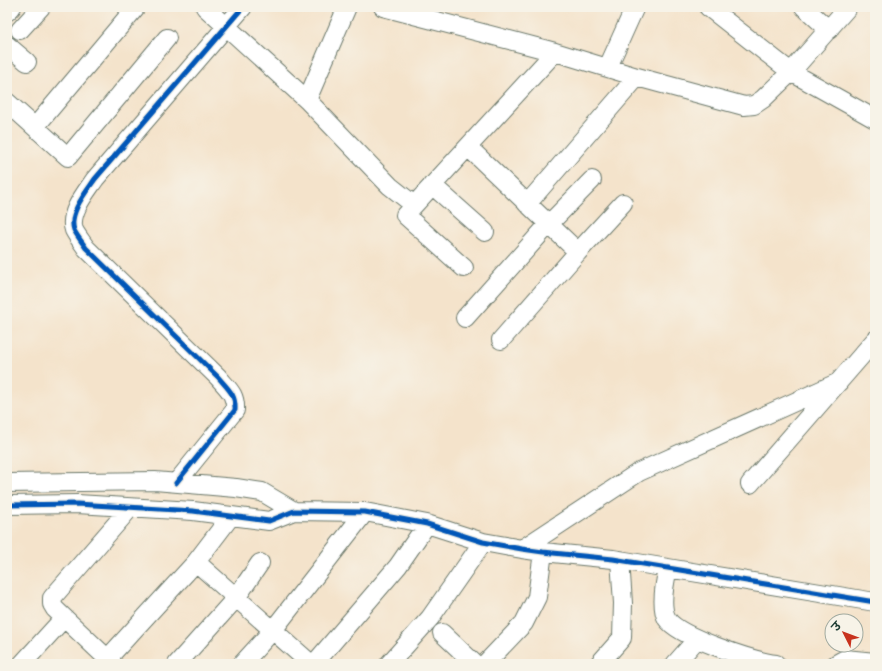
<svg xmlns="http://www.w3.org/2000/svg" width="882" height="671" font-family="'Gochi Hand','Playpen Sans Deva',sans-serif">
	<style>
		.lines { fill: none; stroke-linecap: round; stroke-linejoin: round }
		.street-casing { stroke: #6a7769; stroke-width: 20 }
		.street { stroke: #fff; stroke-width: 18 }
		.cycleway-casing { stroke: #f7f3e8; stroke-width: 8 }
		.cycleway { stroke: #0057b8; stroke-width: 5 }
	</style>
	<rect width="100%" height="100%" fill="#f7f3e8"/>
	<filter id="ink" filterUnits="userSpaceOnUse"><feTurbulence type="fractalNoise" baseFrequency=".025" numOctaves="2"/><feDisplacementMap in="SourceGraphic" scale="8" xChannelSelector="R" yChannelSelector="G"/><feConvolveMatrix kernelMatrix="1 2 1 2 8 2 1 2 1" color-interpolation-filters="sRGB"/></filter>
	<filter id="wash" filterUnits="userSpaceOnUse"><feTurbulence type="fractalNoise" baseFrequency=".012" numOctaves="4" result="noise"/><feDisplacementMap in="SourceGraphic" scale="16" xChannelSelector="R" yChannelSelector="G"/><feGaussianBlur stdDeviation="0.9" result="paint"/><feColorMatrix in="noise" values="0 0 0 0 0 0 0 0 0 0 0 0 0 0 0 0 0 1.4 0 .05"/><feComposite in="paint" operator="in"/></filter>
	<g filter="url(#wash)">
		<rect width="100%" height="100%" fill="#f4e3cb"/>
	</g>
	<g filter="url(#ink)">
		<g class="lines">
			<defs>
				<path id="street" d="M205 7 307 100 390 186 414 205
					M383 7 555 52 637 77 744 106 754 105 763 99 791 72 848 7
					M708 7 791 72 875 119
					M804 7 829 30
					M7 12 12 7
					M20 30 41 7
					M7 45 27 62
					M608 67 635 7
					M307 100 347 7
					M7 102 68 157 167 38
					M35 127 136 7
					M468 147 578 252
					M432 185 485 232
					M527 204 637 77
					M464 268 405 215 555 52
					M465 318 548 225 592 180
					M501 340 578 252 623 203
					M7 483 155 481 236 488 262 492 294 511
					M176 483 235 410C236 394 228 389 218 377L86 248C82 242 77 236 74 230 68 213 87 191 95 179L243 7
					M750 484 875 340
					M7 505 77 504 193 511 269 521 294 511 365 512 427 524 483 542 522 549 543 552 613 559 875 602
					M522 549 639 472 839 382
					M196 562 311 664
					M668 568C665 581 660 607 667 619 679 637 754 661 776 664
					M442 633 475 664
					M108 658 196 562 231 516
					M22 664 64 618
					M113 664 55 609 52 604V598L130 508
					M177 664 236 598 260 563
					M242 664 273 630 365 512
					M314 664 398 566 427 524
					M389 664 430 618 483 542
					M485 664 524 623 537 597 543 552
					M599 664 622 638 623 603 620 560
					M675 664 697 639
					M836 664 845 659 875 662"/>
			</defs>
			<use href="#street" class="street-casing"/>
			<use href="#street" class="street"/>
			<defs>
				<path id="cycleway" d="M176 483 235 410C236 394 228 389 218 377L86 248C82 242 77 236 74 230 68 213 87 191 95 179L243 7
					M7 505 77 504 193 511 269 521 294 511 365 512 427 524 483 542 522 549 543 552 613 559 875 602"/>
			</defs>
			<use href="#cycleway" class="cycleway-casing"/>
			<use href="#cycleway" class="cycleway"/>
		</g>
	</g>
	<rect width="882" height="671" fill="none" stroke="#f7f3e8" stroke-width="24"/>
	<g transform="translate(844 633) rotate(312)"><circle r="19" fill="#f7f3e8" stroke="#a1aaa0"/>
	<path d="M0-3L7 15L0 10L-7 15Z" fill="#c8321e"/>
	<text y="-6" font-size="11" font-weight="bold" text-anchor="middle" fill="#1f3d34">उ</text>
	</g>
</svg>
